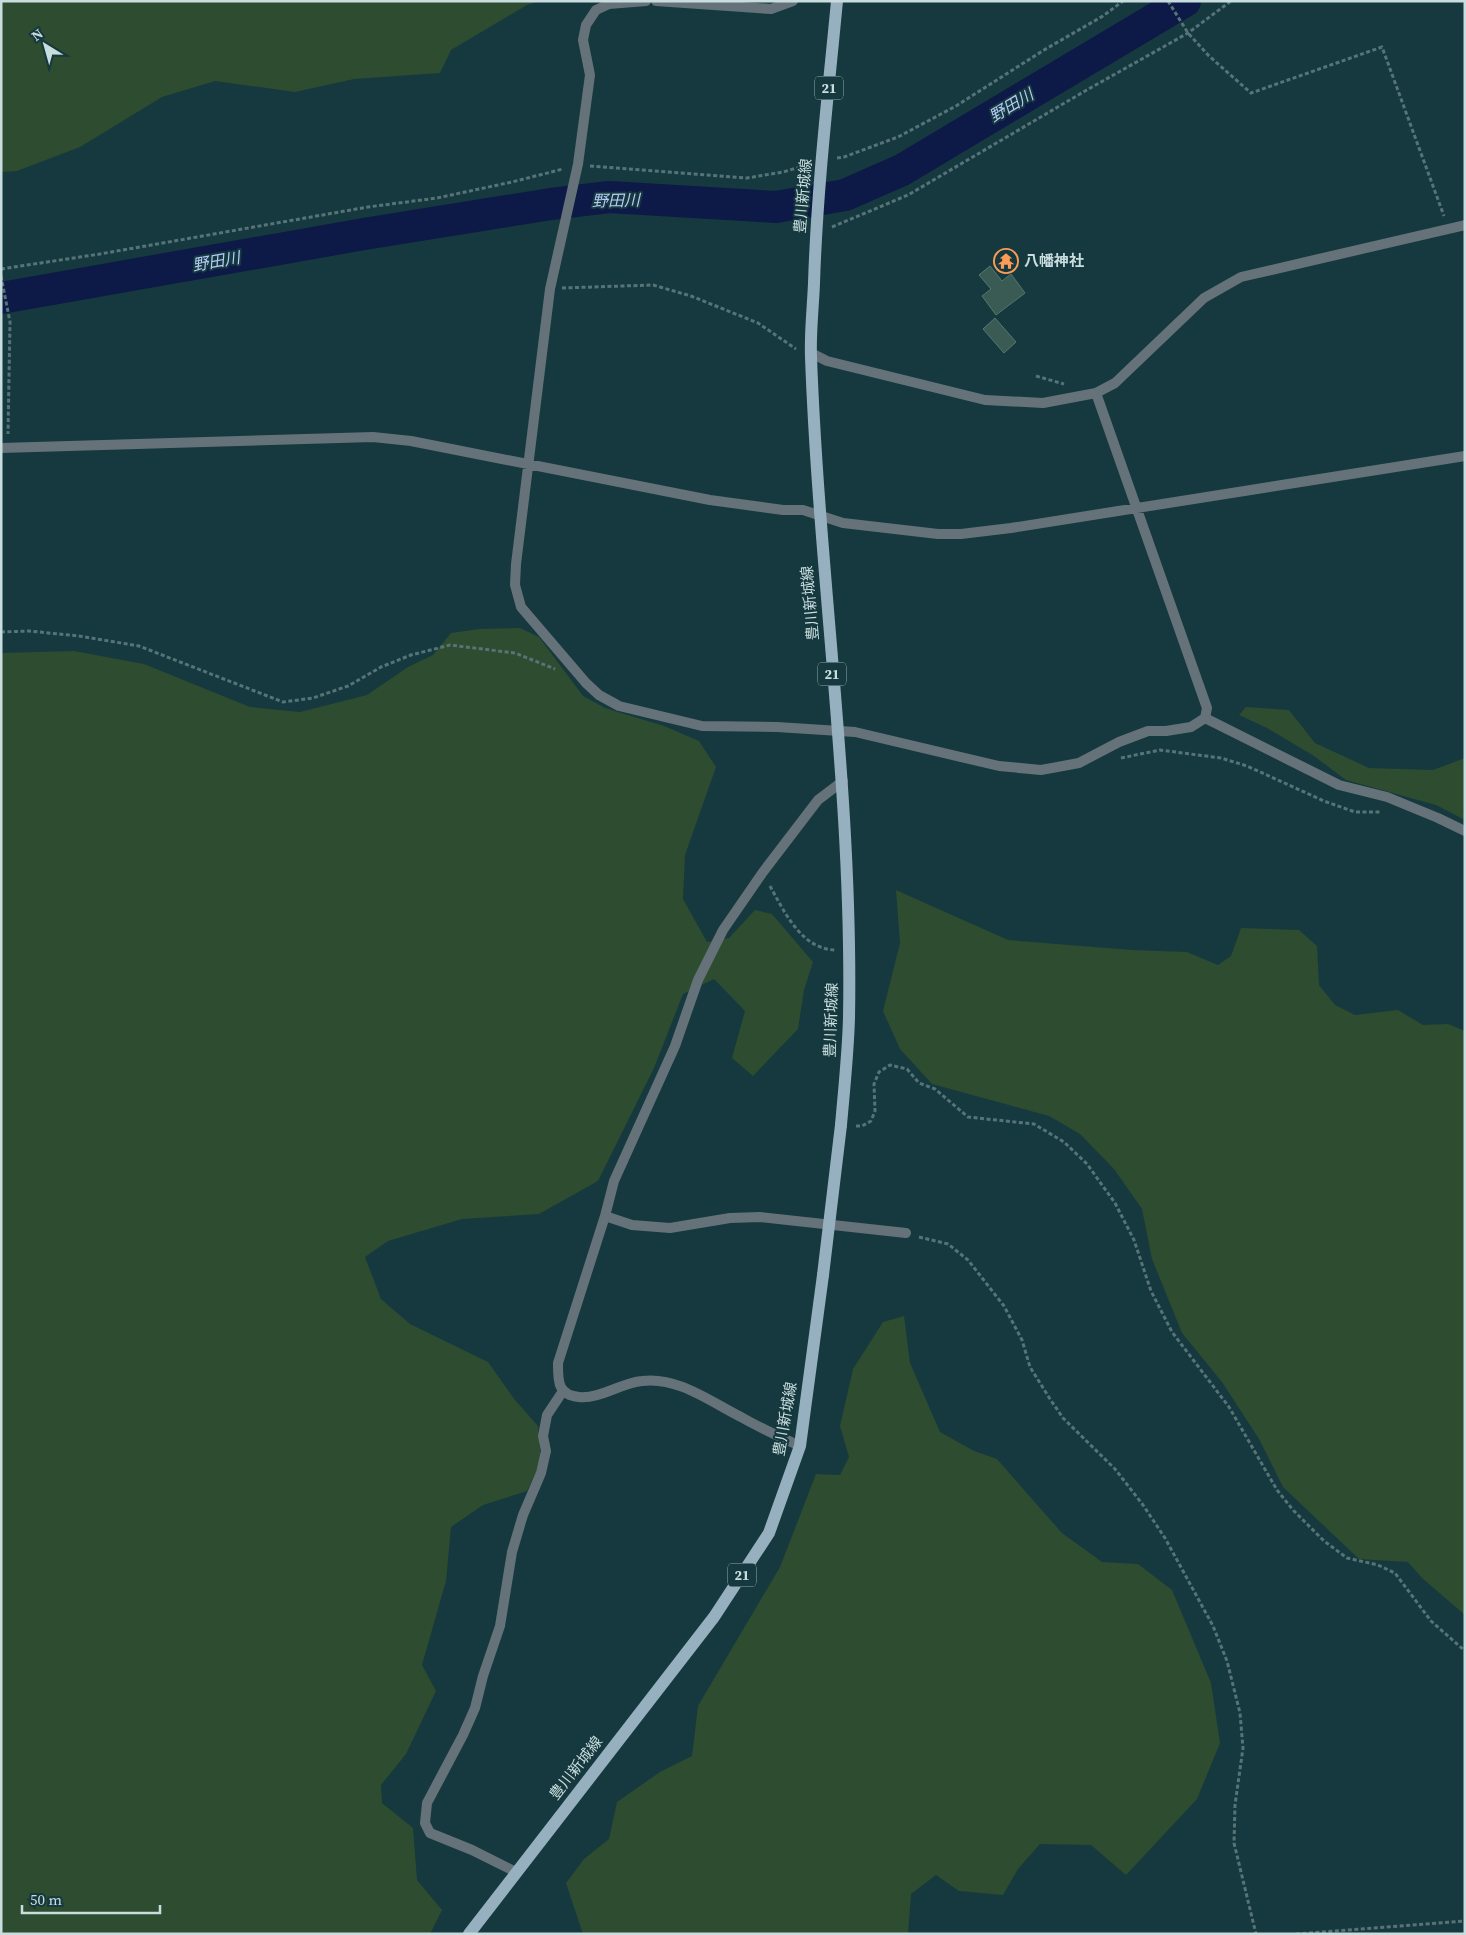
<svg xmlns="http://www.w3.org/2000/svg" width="1466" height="1935" font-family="'Source Serif 4','Noto Sans JP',serif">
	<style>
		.green { fill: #2e4c30 }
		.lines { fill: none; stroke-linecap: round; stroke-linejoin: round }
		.river { stroke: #0d1947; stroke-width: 32 }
		.building { fill: #395b53; stroke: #54776e }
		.path { stroke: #567478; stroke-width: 3; stroke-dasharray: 4 2.5; stroke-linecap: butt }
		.street { stroke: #66727a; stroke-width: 10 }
		.primary { stroke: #97b0c0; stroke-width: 12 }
		.primary-bridge { stroke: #97b0c0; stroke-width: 12 }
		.labels { text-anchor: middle; stroke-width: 4; stroke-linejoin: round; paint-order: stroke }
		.shield { fill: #15393e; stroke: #93acaf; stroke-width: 1 }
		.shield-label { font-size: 14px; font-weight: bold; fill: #c9dddf }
		.street-label { font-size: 15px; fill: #c9dddf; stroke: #15393e }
		.poi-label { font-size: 15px; font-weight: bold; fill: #c9dddf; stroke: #15393e; text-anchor: start }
		.water-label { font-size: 16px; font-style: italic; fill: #b7cafa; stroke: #15393e }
	</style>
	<rect width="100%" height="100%" fill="#15393e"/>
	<path class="green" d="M1 1H540L527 5 451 50 440 73 354 79 295 92 215 81 162 97 80 147 17 171 1 172Z
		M520 628 539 637 583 696 605 708 664 726 699 741 716 767 685 855 683 899 707 942 729 938 755 910 772 914 813 962 804 990 798 1029 753 1076 732 1058 745 1011 714 979 683 994 654 1068 598 1181 539 1214 462 1219 388 1241 365 1257 381 1299 410 1324 488 1362 515 1400 538 1426 541 1462 527 1491 483 1505 451 1527 446 1581 422 1665 436 1691 406 1754 381 1785 382 1803 413 1828 417 1880 442 1910 430 1934H1V653L74 651 144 664 250 707 300 712 367 695 408 667 433 655 451 633 479 629Z
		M1246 707 1289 710 1315 743 1369 768 1433 770 1465 758V820L1436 805 1346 780 1314 756 1267 728 1239 715Z
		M896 890 1008 940 1132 950 1187 952 1218 965 1231 956 1241 928 1299 930 1317 946 1319 985 1335 1005 1355 1015 1398 1010 1423 1025 1448 1024 1465 1031V1615L1422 1578 1408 1562 1359 1559 1283 1487 1259 1439 1222 1382 1182 1333 1152 1259 1142 1209 1114 1169 1080 1134 1049 1116 932 1084 900 1049 883 1011 900 943Z
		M904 1316 910 1363 940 1432 974 1451 997 1459 1062 1533 1102 1562 1138 1564 1172 1590 1211 1683 1220 1743 1197 1799 1126 1875 1091 1845 1040 1844 1018 1869 1003 1895 959 1891 936 1875 911 1894 908 1934H583L566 1883 584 1859 609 1839 617 1802 660 1772 692 1756 698 1706 780 1567 816 1474 840 1475 849 1457 840 1426 853 1369 883 1322Z"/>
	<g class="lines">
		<path class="river" d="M1 298 364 234 551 204 609 197 776 207 845 195 902 170 1185 1"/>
	</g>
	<path class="building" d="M990 266 1002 281 1011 274 1025 293 996 315 982 296 991 289 979 275Z
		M995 318 1016 342 1004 353 983 329Z"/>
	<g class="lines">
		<path class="path" d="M1168 1 1188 33 1209 56 1251 93 1382 47 1444 216
			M837 158 844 157 898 137 956 106 1044 50 1103 16 1123 1
			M590 166 747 178 783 172 807 165
			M832 227 908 195 1085 91 1188 33 1231 1
			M1 269 100 254 368 207 437 198 512 182 563 169
			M1 276 10 322 8 434
			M562 288 653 285 691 296 758 323 796 349
			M1036 376 1064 384
			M1 632 29 631 79 636 139 646 283 702 313 698 348 686 381 667 411 655 450 645 515 653 555 669
			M1121 758 1160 750 1221 758 1247 766 1324 801 1355 812H1382
			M770 886C784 911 801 949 835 950
			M856 1126H862L871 1121 875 1111 874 1084 879 1072 890 1065 907 1069 919 1083 935 1089 968 1117 1034 1124 1064 1142 1087 1164 1115 1203 1134 1240 1151 1291 1172 1332 1229 1407 1277 1490 1293 1510 1324 1541 1347 1558 1378 1565 1395 1573 1431 1621 1465 1651
			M919 1237 948 1244 968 1260 1004 1306 1022 1340 1030 1367 1050 1399 1063 1418 1115 1469 1143 1505 1165 1538 1213 1626 1227 1661 1240 1713 1243 1748 1235 1805 1234 1843 1256 1934
			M1296 1934 1465 1921"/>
		<path class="street" d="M646 1 609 4 596 10 586 25 583 40 590 75 578 164 550 289 516 564 515 585 521 607 586 683 599 695 619 706 702 726 777 727 855 732 999 766 1041 770 1079 763 1119 742 1148 731H1166L1191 727 1205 718
			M656 1 771 9 793 1
			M1465 225 1241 277 1204 298 1115 383 1096 393 1207 708 1205 718 1339 785 1387 797 1438 818 1465 831
			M811 353 827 361 985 400 1043 403 1096 393
			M1 448 373 437 411 441 710 500 783 510H803L843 523 938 534H961L1011 528 1465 456
			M605 1216 632 1225 670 1228 730 1218 760 1217 906 1233
			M800 1446C780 1437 760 1428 741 1417 711 1402 677 1376 642 1381 621 1383 600 1399 579 1397 557 1395 558 1380 558 1363L605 1216 614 1181 675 1046 698 980 723 930 763 872 818 800 843 781
			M516 1872 472 1850 430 1833 425 1823 427 1803 463 1735 475 1708 483 1676 500 1626 512 1552 523 1515 541 1473 546 1451 543 1436 547 1415 563 1391"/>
		<path class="primary" d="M837 1C828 95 817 189 814 283 813 308 810 333 811 357 819 578 853 797 849 1018 848 1054 844 1090 841 1125
			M469 1934 714 1617 769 1533 800 1446 823 1275"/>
		<path class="primary-bridge" d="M823 1275 841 1125"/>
	</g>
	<defs>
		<symbol id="temple-ring" viewBox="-11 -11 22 22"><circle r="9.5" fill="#15393e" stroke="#fd9c56" stroke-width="1.5"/><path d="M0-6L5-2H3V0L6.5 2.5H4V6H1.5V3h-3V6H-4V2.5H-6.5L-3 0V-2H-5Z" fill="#fd9c56"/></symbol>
	</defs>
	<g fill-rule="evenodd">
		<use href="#temple-ring" x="992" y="247" width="28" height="28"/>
	</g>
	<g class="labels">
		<g class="shield">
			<rect x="815" y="76.5" width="28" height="23" rx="4"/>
			<rect x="818" y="662.5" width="28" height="23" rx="4"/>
			<rect x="728" y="1563.5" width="28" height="23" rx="4"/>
		</g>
		<g class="shield-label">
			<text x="829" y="93">21</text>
			<text x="832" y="679">21</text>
			<text x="742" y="1580">21</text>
		</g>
		<g class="street-label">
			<text transform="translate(803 196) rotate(-85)" y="5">豊川新城線</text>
			<text transform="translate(810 603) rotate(-95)" y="5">豊川新城線</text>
			<text transform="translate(831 1020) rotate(-88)" y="5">豊川新城線</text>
			<text transform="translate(785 1419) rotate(-80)" y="5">豊川新城線</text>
			<text transform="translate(576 1768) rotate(-52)" y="5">豊川新城線</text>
		</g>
		<g class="poi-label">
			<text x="1024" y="266">八幡神社</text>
		</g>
		<g class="water-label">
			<text transform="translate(1011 105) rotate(-31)" y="6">野田川</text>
			<text transform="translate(616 200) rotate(-1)" y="6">野田川</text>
			<text transform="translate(216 261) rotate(-10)" y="6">野田川</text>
		</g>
	</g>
	<rect width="1466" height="1935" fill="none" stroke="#c9dddf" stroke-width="5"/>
	<g transform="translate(45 45) rotate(323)" stroke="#15393e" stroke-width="4" paint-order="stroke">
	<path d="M0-4L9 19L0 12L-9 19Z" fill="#c9dddf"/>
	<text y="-8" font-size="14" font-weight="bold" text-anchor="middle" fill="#c9dddf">N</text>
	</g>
	<path d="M22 1905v8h138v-8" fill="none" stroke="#c9dddf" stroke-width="2.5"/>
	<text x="30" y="1905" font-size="15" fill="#c9dddf" stroke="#15393e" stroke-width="4" paint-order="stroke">50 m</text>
</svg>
